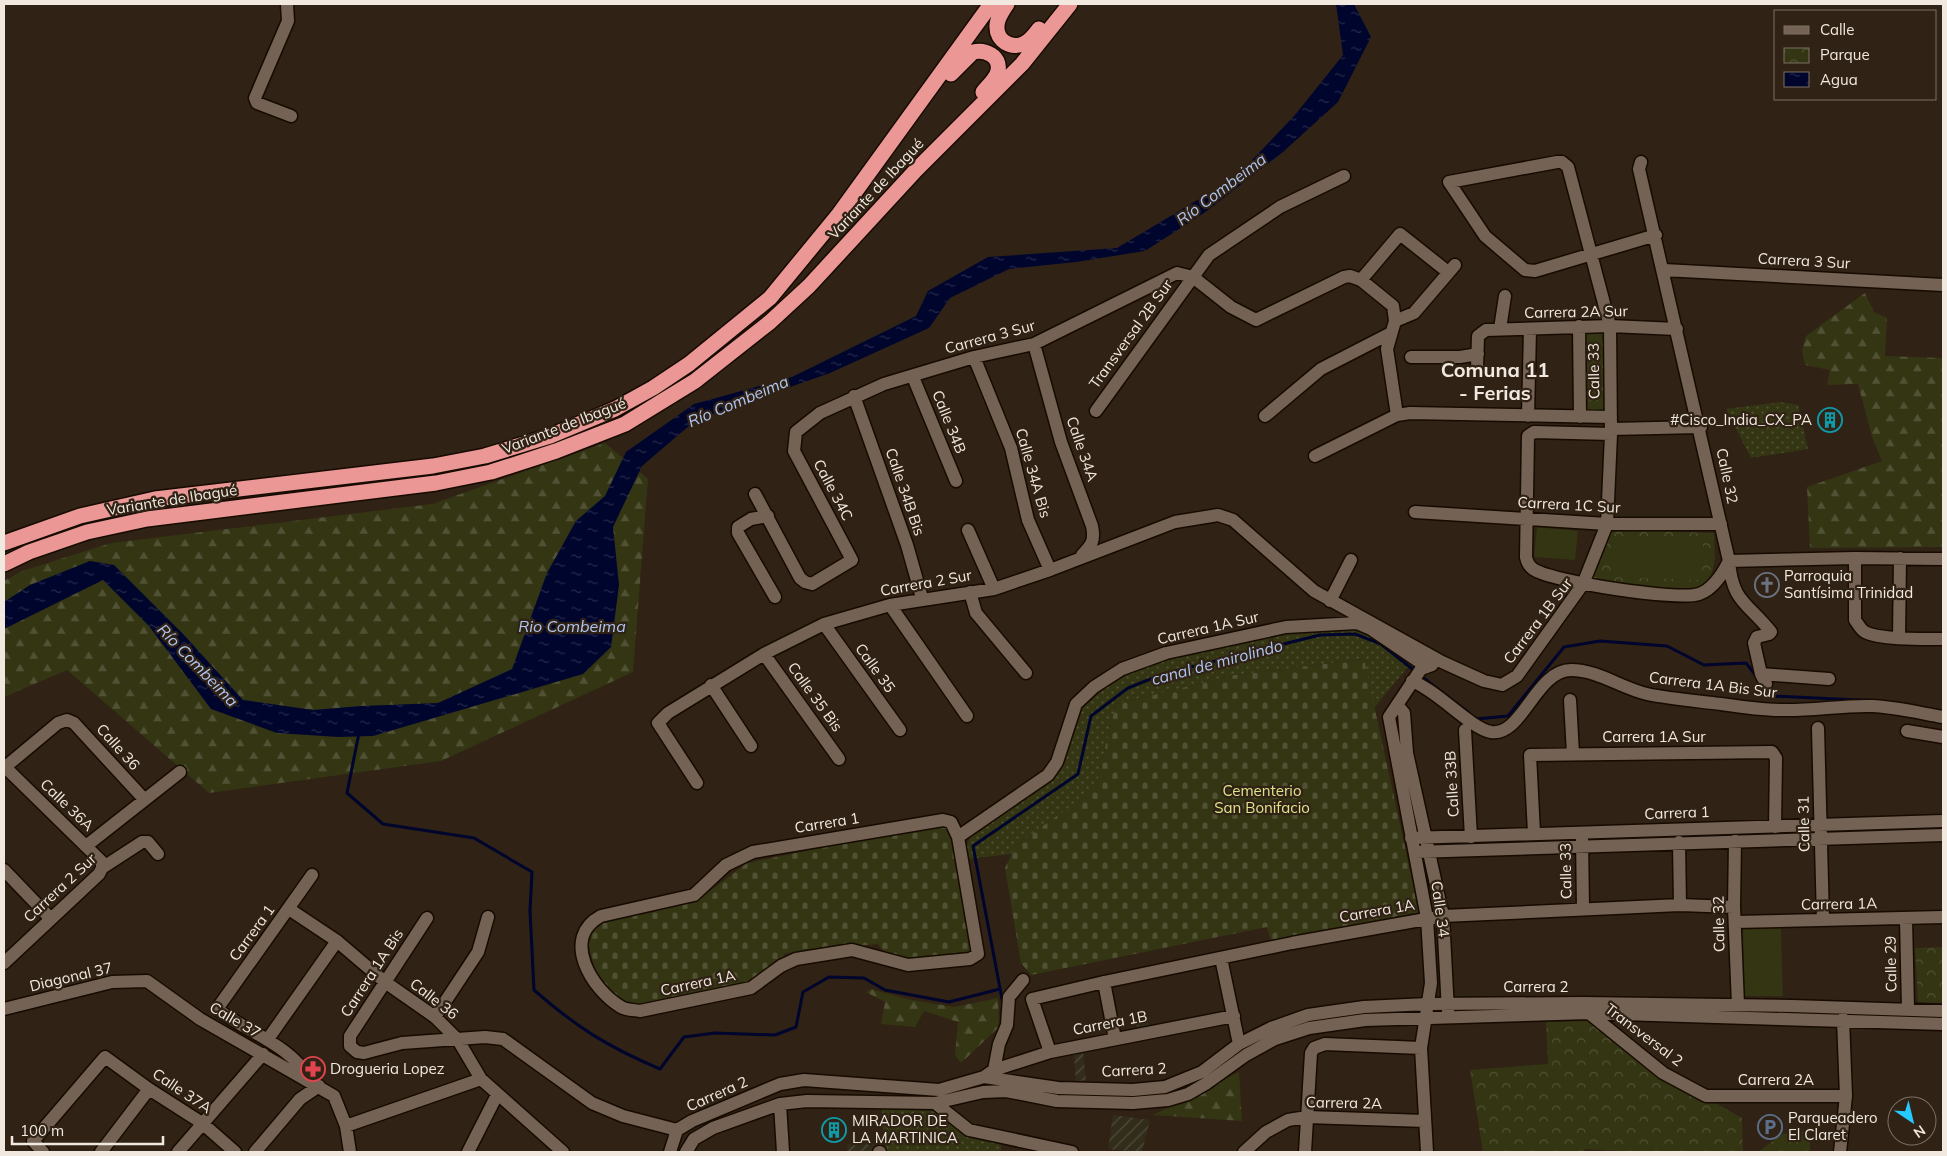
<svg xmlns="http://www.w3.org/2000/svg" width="1947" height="1156" font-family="Mulish,sans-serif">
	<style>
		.industrial { fill: url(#industrial-furrows) }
		.grass { fill: url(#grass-dots) }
		.forest { fill: url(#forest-firs) }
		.cemetery { fill: url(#cemetery-stones) }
		.park { fill: url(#park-crowns) }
		.pitch { fill: #333513 }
		.water { fill: url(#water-ripples) }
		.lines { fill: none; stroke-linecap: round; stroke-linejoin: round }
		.stream { stroke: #00052d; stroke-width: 3 }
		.minor-casing { stroke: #170b01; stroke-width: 15 }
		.highway-casing { stroke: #170b01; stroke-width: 18 }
		.minor { stroke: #746354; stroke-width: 12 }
		.highway { stroke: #ea9796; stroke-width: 15 }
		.labels { text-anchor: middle; stroke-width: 4.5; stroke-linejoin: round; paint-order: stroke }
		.street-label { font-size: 15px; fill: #f1e8df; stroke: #302214 }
		.poi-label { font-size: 15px; fill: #f1e8df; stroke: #302214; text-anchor: start }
		.park-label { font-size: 15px; fill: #dfe48b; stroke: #302214 }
		.water-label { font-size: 16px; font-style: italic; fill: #afc6f2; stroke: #302214 }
		.district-label { font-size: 20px; font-weight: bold; fill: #f1e8df; stroke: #302214 }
	</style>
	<defs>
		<pattern id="industrial-furrows" width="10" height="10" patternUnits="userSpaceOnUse" patternTransform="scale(1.25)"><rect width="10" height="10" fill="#322c1b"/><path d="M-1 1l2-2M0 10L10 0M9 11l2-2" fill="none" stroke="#504b3c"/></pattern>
		<pattern id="grass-dots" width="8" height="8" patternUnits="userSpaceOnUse" patternTransform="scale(1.25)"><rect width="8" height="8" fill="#333513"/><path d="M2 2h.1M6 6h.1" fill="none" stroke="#515235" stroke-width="1.8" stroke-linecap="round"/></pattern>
		<pattern id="forest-firs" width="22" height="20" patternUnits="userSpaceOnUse" patternTransform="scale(1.25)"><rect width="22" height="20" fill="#333513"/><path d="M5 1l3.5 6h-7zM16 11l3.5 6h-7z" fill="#515235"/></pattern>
		<pattern id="cemetery-stones" width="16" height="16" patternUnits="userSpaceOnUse" patternTransform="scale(1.25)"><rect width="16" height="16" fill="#333513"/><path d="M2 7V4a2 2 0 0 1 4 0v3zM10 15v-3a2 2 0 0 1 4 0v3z" fill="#515235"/></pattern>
		<pattern id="park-crowns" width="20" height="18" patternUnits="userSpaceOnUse" patternTransform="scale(1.25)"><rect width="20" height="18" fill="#333513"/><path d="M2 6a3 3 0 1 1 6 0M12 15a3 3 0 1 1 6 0" fill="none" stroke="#515235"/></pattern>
		<pattern id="water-ripples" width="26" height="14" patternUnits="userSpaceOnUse" patternTransform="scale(1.25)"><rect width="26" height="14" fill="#00052d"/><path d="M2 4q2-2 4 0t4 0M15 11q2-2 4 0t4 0" fill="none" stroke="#26294b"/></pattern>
	</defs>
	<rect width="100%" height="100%" fill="#302214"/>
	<path class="industrial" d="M1145 1009 1150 1030 1138 1032 1134 1012Z
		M1083 1051 1086 1080 1076 1082 1074 1054Z
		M1113 1115 1150 1120 1142 1152 1108 1149Z
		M877 1143 878 1152H848L847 1144Z"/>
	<path class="grass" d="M1780 402 1798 405 1808 449 1751 458 1726 409Z
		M1356 627 1412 662 1374 708 1363 659 1235 675 1116 704 1095 790 1016 845 1012 854 966 859 965 850 972 833 1050 782 1064 763 1081 705 1123 673 1154 663 1287 631Z
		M882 1108 934 1111 966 1135 1001 1143V1152H884Z"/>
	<path class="forest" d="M1865 293 1874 312 1887 318 1885 356 1942 358 1943 547 1810 548 1807 487 1882 461 1872 437 1858 384 1827 385 1830 370 1805 365 1802 351 1806 336Z
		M605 443 648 479 633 672 441 761 209 793 67 670 4 697V581L22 571 111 543 432 504Z
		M871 989 907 999 954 1007 998 998 999 1027 961 1063 955 1055 958 1022 924 1011 915 1027 881 1024 885 1002 866 992Z
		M1239 1072 1242 1121 1153 1115Z"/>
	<path class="cemetery" d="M1364 659 1419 912 1271 941 1267 927 1031 975 1021 963 1005 868 1016 845 1095 789 1116 704 1235 675Z
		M941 823 948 824 973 950C960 962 903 963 886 953 883 951 880 947 878 944L785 953 781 962 749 985 639 1007C613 998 595 978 590 951 588 941 587 930 595 922 598 919 605 917 609 915L706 894 747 863Z"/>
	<path class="park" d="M1579 326H1610L1611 417H1580Z
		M1609 530 1714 533C1715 560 1719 580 1690 591L1588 581Z
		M1943 947V1003L1918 1002 1915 948Z
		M1590 1021 1700 1094 1742 1118 1743 1152H1634L1585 1149 1584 1152H1483L1470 1070 1548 1064 1546 1022Z
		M1805 1132 1810 1138V1152H1758L1782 1134Z"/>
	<path class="pitch" d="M1537 527 1578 531 1575 560 1534 557Z
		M1613 536 1703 538 1702 580 1612 577Z
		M1781 928 1783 996H1744L1743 929Z"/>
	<path class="water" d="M1336 4H1354L1371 37 1338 102 1283 152 1204 213 1145 251 1076 262 1009 269 950 298 929 328 830 373 696 420 642 466 613 527 619 585 611 647 583 674 373 736 338 737 277 733 211 709 149 626 103 580 4 629V602L30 585 90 561 114 565 184 635 243 700 313 710 361 706 438 703 512 669 547 573 576 521 605 496 626 452 694 404 792 377 916 316 928 291 988 257 1117 248 1236 177 1295 115 1343 55Z"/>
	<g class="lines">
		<path class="stream" d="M1421 676 1469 713
			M1765 688 1770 696 1881 701
			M1476 719 1508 716 1564 647 1600 641 1667 646 1704 665 1746 663 1757 677
			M359 733 347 793 383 824 474 838 532 872 530 911 534 990C576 1027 608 1047 660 1069L684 1037 715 1033 775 1035 796 1027 803 992 829 977 864 978 885 990 949 1002 1000 989
			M1003 1004 973 846 1078 774 1091 716 1128 688 1163 674 1320 635 1355 634 1381 644 1416 672"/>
		<defs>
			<path id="minor" d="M287 4 288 21 255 98 257 103 291 116
				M1641 162 1639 169 1729 561C1732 602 1748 603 1771 632L1769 634 1757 637 1754 643 1761 674 1766 684
				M1664 270 1943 285
				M1361 280 1400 234 1448 272
				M1395 321 1414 313 1455 265
				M1579 326 1580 417
				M1500 329 1505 296
				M1034 344 1061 442 1092 526C1095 540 1092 545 1082 555
				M974 357 1011 448 1028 520 1050 570
				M1411 357H1460L1478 354
				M1477 368 1478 336 1486 330 1610 326 1677 329
				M913 377 956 481
				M854 396 907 545 922 598
				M1096 411 1209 255 1280 207 1344 176
				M1265 416 1321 369 1389 334
				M1528 416 1530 329
				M1611 429 1701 427
				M1611 434 1534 432 1528 436 1526 557C1527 562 1529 566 1533 569 1552 582 1679 601 1699 594 1714 589 1723 573 1729 561L1855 558 1943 559
				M1315 456 1397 415 1410 413 1611 417
				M755 494 800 578 805 582 812 584 852 560 794 451 796 432 820 413 884 384 974 357 1034 344 1177 273 1193 277 1231 307 1256 320 1344 277 1350 276 1361 280 1393 306 1395 321 1387 349 1397 415
				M1415 512 1607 524H1721
				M768 516 751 519 738 527V533L775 597
				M968 530 994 589
				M1855 558V620C1858 624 1861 630 1865 632 1880 640 1925 639 1943 639
				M970 592 976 613 1026 673
				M1330 601 1351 560
				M890 605 967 716
				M824 624 900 730
				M1899 638 1900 558
				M764 654 839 759
				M1761 674 1829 679
				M1412 681C1438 691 1470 728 1491 732 1522 737 1536 670 1571 670 1598 670 1621 688 1647 694 1671 699 1697 701 1721 704 1741 707 1762 710 1782 710 1812 711 1842 705 1872 706 1896 707 1920 713 1943 717
				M711 685 751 746
				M1570 700 1573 754
				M1397 705 1404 713 1407 753 1443 916 1448 1011
				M1818 728 1823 920
				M1465 730 1471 837
				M1907 731 1943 737
				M5 767 102 862V868
				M4 768 58 723 67 720 74 723 143 798
				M697 783 658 723 668 713 764 654 824 624 890 605 994 589 1050 570 1175 522 1218 515 1233 520 1314 591 1442 662 1484 681 1502 685 1517 676 1583 584 1607 524 1611 434 1610 326 1568 167 1562 162H1557L1449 182 1485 236 1525 270 1535 271 1656 235
				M1534 833 1530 755 1772 752 1776 758 1775 827
				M958 837 978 954 970 959 908 965 852 950 796 959 781 966 751 988 640 1011C634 1010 626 1010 621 1007 592 990 560 938 601 916L694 895 726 865 753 852 943 820 951 822 958 837 1048 775 1057 762 1076 704 1094 687 1122 669 1166 653 1286 627 1357 623 1371 629 1427 667
				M1582 837 1583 908
				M1411 838 1943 821
				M1735 841 1734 907 1738 1005
				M1679 842 1680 905
				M86 846 180 772
				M1415 852 1943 835
				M4 870 51 919
				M289 909 337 941 385 982 435 1017 458 1040 481 1079 563 1152
				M427 918 350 1036V1046L357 1052 364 1053 402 1043 485 1037 503 1039 592 1103 623 1116 677 1130 692 1121 780 1084 804 1080 939 1090 984 1077 1058 1088 1133 1090 1165 1087 1202 1072 1239 1044 1271 1028 1308 1015 1364 1007 1428 1004 1583 1003 1792 1006 1943 1011
				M1906 919 1908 1009
				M1735 922 1943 917
				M1221 958 1239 1044
				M4 963 99 874 102 868 142 842H148L158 854
				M1104 982 1115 1039
				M4 1009 112 982 147 981 200 1019 334 1096 346 1126 350 1152
				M1589 1013 1663 1073 1706 1096H1846
				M435 1017 478 952 488 917
				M268 1039 337 941
				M1050 1052 1032 999 1104 982 1292 943 1443 916 1680 905 1734 907
				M994 1070 999 1044 1007 1025 1009 997 1023 980
				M984 1077 994 1070 1050 1052 1234 1016
				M310 1079C289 1044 248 1033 217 1009L312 875
				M935 1103 969 1130 1072 1152
				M780 1104 783 1152
				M346 1126 481 1079
				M43 1152 33 1141 105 1057 149 1089 202 1123 235 1152
				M101 1152 149 1089
				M178 1152 263 1054
				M255 1152 300 1099 319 1086
				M468 1152 497 1095
				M670 1152 677 1130
				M686 1152 694 1139 713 1128 780 1104 807 1101 935 1103 983 1092 1006 1091 1057 1101 1133 1103 1168 1100 1188 1094 1207 1083 1246 1055 1275 1039 1309 1028 1365 1020 1589 1013 1943 1024
				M879 1152H880
				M1244 1152 1266 1132 1288 1120 1307 1117 1425 1121
				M1305 1152 1311 1053 1314 1048 1325 1044 1421 1048
				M1427 1152 1421 1048 1431 983 1427 918 1389 717 1421 669 1432 665
				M1840 1152 1846 1096 1843 1019"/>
			<path id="highway" d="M1007 4C1003 10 997 18 997 26 996 41 1012 50 1025 43 1031 40 1035 34 1039 29
				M951 74 973 52C985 49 1001 56 998 71 996 79 988 86 983 92
				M4 543 80 516 155 499 433 466 485 456 550 436 615 409 653 388 689 364 770 298 839 214 991 4
				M4 564 29 552 87 532 147 519 436 483 491 472 556 451 625 424 695 381 770 322 809 286 916 170 1022 64 1070 4"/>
		</defs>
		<use href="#minor" class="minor-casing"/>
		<use href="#highway" class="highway-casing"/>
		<use href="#minor" class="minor"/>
		<use href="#highway" class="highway"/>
	</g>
	<defs>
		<symbol id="building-ring" viewBox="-11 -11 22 22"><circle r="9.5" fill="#302214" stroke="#0f9aa8" stroke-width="1.5"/><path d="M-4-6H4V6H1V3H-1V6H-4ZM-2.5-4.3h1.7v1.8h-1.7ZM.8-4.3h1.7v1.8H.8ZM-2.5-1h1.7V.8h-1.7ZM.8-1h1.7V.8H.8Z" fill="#0f9aa8"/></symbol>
		<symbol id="church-ring" viewBox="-11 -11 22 22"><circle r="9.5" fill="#302214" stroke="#6b7280" stroke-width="1.5"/><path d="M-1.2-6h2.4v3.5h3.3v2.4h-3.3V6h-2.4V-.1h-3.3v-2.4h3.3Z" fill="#6b7280"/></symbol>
		<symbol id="pharmacy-ring" viewBox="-11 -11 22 22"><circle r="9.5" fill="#302214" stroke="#e0444e" stroke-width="1.5"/><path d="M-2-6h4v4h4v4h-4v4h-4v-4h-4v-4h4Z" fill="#e0444e"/></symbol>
		<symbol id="parking-ring" viewBox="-11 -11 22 22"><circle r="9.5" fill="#302214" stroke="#5c6f8a" stroke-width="1.5"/><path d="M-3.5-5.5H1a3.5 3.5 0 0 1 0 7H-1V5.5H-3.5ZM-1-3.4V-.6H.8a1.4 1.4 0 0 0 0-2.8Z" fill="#5c6f8a"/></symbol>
	</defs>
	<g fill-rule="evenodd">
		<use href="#building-ring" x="1816" y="406" width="28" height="28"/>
		<use href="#church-ring" x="1753" y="571" width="28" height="28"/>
		<use href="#pharmacy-ring" x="299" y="1055" width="28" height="28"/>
		<use href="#parking-ring" x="1756" y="1113" width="28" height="28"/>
		<use href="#building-ring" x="820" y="1116" width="28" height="28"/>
	</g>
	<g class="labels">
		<g class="street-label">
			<text transform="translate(876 189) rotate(-47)" y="5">Variante de Ibagué</text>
			<text transform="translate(1804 261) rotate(3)" y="5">Carrera 3 Sur</text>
			<text transform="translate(1576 312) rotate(-1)" y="5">Carrera 2A Sur</text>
			<text transform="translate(1131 334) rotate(-54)" y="5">Transversal 2B Sur</text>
			<text transform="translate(990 337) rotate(-15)" y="5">Carrera 3 Sur</text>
			<text transform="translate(1594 371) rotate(-91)" y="5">Calle 33</text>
			<text transform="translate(949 422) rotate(68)" y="5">Calle 34B</text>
			<text transform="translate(564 426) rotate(-21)" y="5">Variante de Ibagué</text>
			<text transform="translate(1082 449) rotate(71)" y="5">Calle 34A</text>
			<text transform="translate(1033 473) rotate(74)" y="5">Calle 34A Bis</text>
			<text transform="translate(1727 476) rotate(78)" y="5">Calle 32</text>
			<text transform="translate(833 490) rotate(62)" y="5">Calle 34C</text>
			<text transform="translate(905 492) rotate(71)" y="5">Calle 34B Bis</text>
			<text transform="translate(172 500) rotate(-9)" y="5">Variante de Ibagué</text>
			<text transform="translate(1569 505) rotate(3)" y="5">Carrera 1C Sur</text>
			<text transform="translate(926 583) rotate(-10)" y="5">Carrera 2 Sur</text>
			<text transform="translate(1538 621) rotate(-53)" y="5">Carrera 1B Sur</text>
			<text transform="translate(1208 628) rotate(-13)" y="5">Carrera 1A Sur</text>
			<text transform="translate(875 668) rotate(54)" y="5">Calle 35</text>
			<text transform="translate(1713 685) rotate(7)" y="5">Carrera 1A Bis Sur</text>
			<text transform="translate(815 697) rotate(54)" y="5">Calle 35 Bis</text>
			<text x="1654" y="742">Carrera 1A Sur</text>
			<text transform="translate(118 747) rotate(48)" y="5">Calle 36</text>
			<text transform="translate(1452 784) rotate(-93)" y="5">Calle 33B</text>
			<text transform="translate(67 805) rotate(44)" y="5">Calle 36A</text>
			<text transform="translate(1677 813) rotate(-2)" y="5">Carrera 1</text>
			<text transform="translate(827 823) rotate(-9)" y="5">Carrera 1</text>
			<text transform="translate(1804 824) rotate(-91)" y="5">Calle 31</text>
			<text transform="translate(1566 871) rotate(-91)" y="5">Calle 33</text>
			<text transform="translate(60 888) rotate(-43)" y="5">Carrera 2 Sur</text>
			<text transform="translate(1839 904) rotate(-1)" y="5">Carrera 1A</text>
			<text transform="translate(1440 909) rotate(82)" y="5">Calle 34</text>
			<text transform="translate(1377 911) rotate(-10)" y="5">Carrera 1A</text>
			<text transform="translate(1719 924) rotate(-91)" y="5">Calle 32</text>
			<text transform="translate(252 933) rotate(-54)" y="5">Carrera 1</text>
			<text transform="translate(1891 964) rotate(-91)" y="5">Calle 29</text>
			<text transform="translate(372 973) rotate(-57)" y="5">Carrera 1A Bis</text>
			<text transform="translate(71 977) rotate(-13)" y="5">Diagonal 37</text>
			<text transform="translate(698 983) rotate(-12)" y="5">Carrera 1A</text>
			<text x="1536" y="992">Carrera 2</text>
			<text transform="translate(434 999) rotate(38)" y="5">Calle 36</text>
			<text transform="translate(235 1020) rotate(30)" y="5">Calle 37</text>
			<text transform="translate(1110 1023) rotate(-11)" y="5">Carrera 1B</text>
			<text transform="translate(1644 1035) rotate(37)" y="5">Transversal 2</text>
			<text transform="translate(1134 1070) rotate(-3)" y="5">Carrera 2</text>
			<text x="1776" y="1085">Carrera 2A</text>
			<text transform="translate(182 1091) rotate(34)" y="5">Calle 37A</text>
			<text transform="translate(717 1094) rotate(-24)" y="5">Carrera 2</text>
			<text transform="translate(1344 1103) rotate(1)" y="5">Carrera 2A</text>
		</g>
		<g class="poi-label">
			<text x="1812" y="425" text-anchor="end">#Cisco_India_CX_PA</text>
			<text x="1784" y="581">Parroquia<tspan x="1784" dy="17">Santísima Trinidad</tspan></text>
			<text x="330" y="1074">Drogueria Lopez</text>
			<text x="1788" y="1123">Parqueadero<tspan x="1788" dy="17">El Claret</tspan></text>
			<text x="852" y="1126">MIRADOR DE<tspan x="852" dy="17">LA MARTINICA</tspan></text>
		</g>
		<g class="park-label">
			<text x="1262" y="796">Cementerio<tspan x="1262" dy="17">San Bonifacio</tspan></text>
		</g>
		<g class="water-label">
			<text transform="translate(1221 189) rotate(-37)" y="6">Río Combeima</text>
			<text transform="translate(738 401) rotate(-23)" y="6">Río Combeima</text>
			<text x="572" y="632">Rio Combeima</text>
			<text transform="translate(1217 662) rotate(-15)" y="6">canal de mirolindo</text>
			<text transform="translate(198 665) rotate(46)" y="6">Río Combeima</text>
		</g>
		<g class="district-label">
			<text x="1495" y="377">Comuna 11<tspan x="1495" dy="23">- Ferias</tspan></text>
		</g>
	</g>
	<rect width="1947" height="1156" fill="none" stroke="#f1e8df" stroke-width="10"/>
	<rect x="1774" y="10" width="162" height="90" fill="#302214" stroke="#7d7165"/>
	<rect x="1784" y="26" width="25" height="8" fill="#746354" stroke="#7d7165"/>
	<text x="1820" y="35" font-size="15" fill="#f1e8df">Calle</text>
	<rect x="1784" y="48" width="25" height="15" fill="url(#park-crowns)" stroke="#7d7165"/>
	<text x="1820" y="60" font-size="15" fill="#f1e8df">Parque</text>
	<rect x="1784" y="72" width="25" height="15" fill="url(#water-ripples)" stroke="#7d7165"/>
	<text x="1820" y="85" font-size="15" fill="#f1e8df">Agua</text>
	<g transform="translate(1912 1121) rotate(145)"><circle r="24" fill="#302214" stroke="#7d7165"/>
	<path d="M0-4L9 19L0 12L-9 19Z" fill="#26c9fe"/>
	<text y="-8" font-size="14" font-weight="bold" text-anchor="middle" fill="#f1e8df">N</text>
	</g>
	<path d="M12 1136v8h151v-8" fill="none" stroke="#f1e8df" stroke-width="2.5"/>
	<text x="20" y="1136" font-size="15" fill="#f1e8df" stroke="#302214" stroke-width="4" paint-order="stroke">100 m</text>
</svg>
